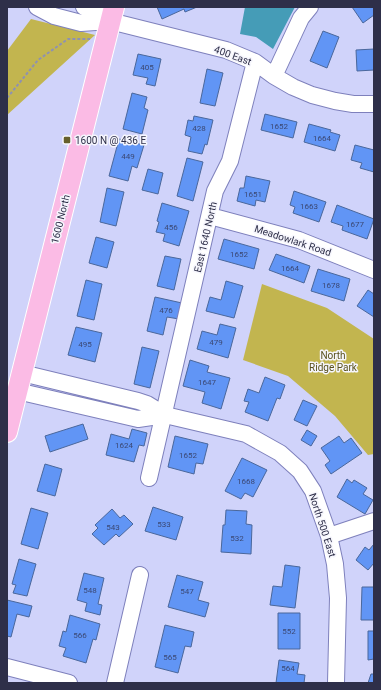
<svg xmlns="http://www.w3.org/2000/svg" width="381" height="690" font-family="Roboto,sans-serif">
	<style>
		.green { fill: #c2b54f }
		.water { fill: #459cb7 }
		.building { fill: #6195f5; stroke: #4a679b }
		.lines { fill: none; stroke-linecap: round; stroke-linejoin: round }
		.minor-casing { stroke: #7e80bc; stroke-width: 18 }
		.major-casing { stroke: #fff; stroke-width: 22 }
		.path { stroke: #8e91b2; stroke-width: 2; stroke-dasharray: 3 2; stroke-linecap: butt }
		.minor { stroke: #fff; stroke-width: 16 }
		.major { stroke: #fbbbe5; stroke-width: 20 }
		.poi-dot { fill: #66602c; stroke: #f6f6fd; stroke-width: 1.5 }
		.labels { text-anchor: middle; stroke-width: 3; stroke-linejoin: round; paint-order: stroke }
		.number-label { font-size: 8px; fill: #3b4874 }
		.street-label { font-size: 10px; fill: #2e2f49; stroke: #f6f6fd }
		.poi-label { font-size: 10px; fill: #2e2f49; stroke: #f6f6fd; text-anchor: start }
		.park-label { font-size: 10px; fill: #58511c; stroke: #f6f6fd }
	</style>
	<rect width="100%" height="100%" fill="#d0d3fa"/>
	<path class="green" d="M31 19 95 35 7 115V51Z
		M262 284 327 308 374 339V454L368 455 335 416 288 376 243 360Z"/>
	<path class="water" d="M245 7H295L273 49 256 37 240 34Z"/>
	<path class="building" d="M157 7H197L185 12 184 9 162 19Z
		M352 7H374V15L363 23Z
		M323 31 339 37 327 68 310 61Z
		M374 49V70L357 71 356 50Z
		M138 54 161 59 155 86 146 84 148 78 133 75Z
		M207 69 223 73 215 106 200 103Z
		M132 93 147 97 144 108 148 110 142 134 123 129Z
		M265 114 297 122 293 138 261 130Z
		M194 116 213 120 207 145 205 144 202 154 188 151 191 137 185 135 188 120 193 121Z
		M309 124 331 130 330 132 340 135 335 151 304 142Z
		M119 139 144 145 137 168 132 166 128 181 109 176Z
		M355 145 374 150V172L360 168 362 163 351 160Z
		M187 158 203 162 193 201 177 196Z
		M148 169 163 173 158 194 142 190Z
		M246 176 270 181 265 202 256 200 255 206 237 201 240 188H244Z
		M107 188 124 192 116 226 100 222Z
		M294 191 326 202 319 222 293 213 295 207 290 205Z
		M162 203 189 211 179 246 163 241 165 234 156 232 159 222 157 221Z
		M337 205 374 219 367 239 342 230 343 226 331 222Z
		M96 237 114 242 107 268 89 263Z
		M224 239 259 249 254 269 218 259Z
		M276 254 310 266 304 283 269 270Z
		M165 256 181 259 174 290 157 286Z
		M318 269 350 279 344 301 311 291Z
		M86 280 102 284 94 320 77 316Z
		M226 281 243 286 234 318 206 311 210 297 221 300Z
		M368 290 374 294V317L357 306Z
		M155 297 182 303 179 319 167 317 163 335 147 331Z
		M220 324 236 328 228 358 197 349 202 331 217 335Z
		M76 327 102 333 95 362 68 355Z
		M142 347 159 351 150 388 134 384Z
		M190 360 209 366 207 372 230 378 221 409 202 403 205 392 183 386Z
		M265 377 285 385 280 399 277 398 268 421 245 412 249 402 244 401 248 389 259 393Z
		M303 400 317 406 307 426 294 420Z
		M83 424 88 439 50 452 45 436Z
		M132 429 147 433 144 446 139 445 134 462 106 455 111 434 129 439Z
		M307 430 317 436 311 446 301 440Z
		M175 436 208 444 203 464 196 463 194 474 168 467Z
		M339 436 344 443 351 438 362 453 331 474 325 465 330 461 321 448Z
		M242 458 267 470 253 497 245 493 241 499 225 491Z
		M45 464 62 469 55 496 37 491Z
		M347 479 352 483 354 480 367 488 363 494 373 500 365 514 337 497Z
		M153 507 183 517 176 540 145 531Z
		M31 508 48 513 38 549 21 544Z
		M112 509 120 518 124 515 133 524 119 537 116 534 104 545 92 534 98 528 95 525Z
		M226 510 247 511 246 524 252 525 251 554 221 552 223 525H225Z
		M374 544V563L368 570 356 560 365 547 369 550Z
		M19 559 36 564 27 596 13 593 16 585 12 584Z
		M285 565 300 567 295 608 270 605 273 586 282 587Z
		M84 573 104 578 98 604 102 605 100 615 85 611 87 603 77 600Z
		M177 575 203 582 198 600 209 603 205 617 168 607Z
		M362 587H374V620H361Z
		M7 600 32 606 29 617 17 614 11 637 7 636Z
		M278 613H300V649H278Z
		M70 615 100 624 96 640 93 639 86 663 63 656 66 648 59 646 63 631 66 632Z
		M165 625 194 632 191 647 185 646 178 673 155 667Z
		M368 631H374V659L368 660Z
		M279 660 299 663 297 674 305 675 304 683H276Z
		M371 674H374V683H368Z"/>
	<g class="lines">
		<defs>
			<path id="minor" d="M37 7 54 16 81 23 110 21
				M84 7 110 21 226 50 255 62 274 76 293 87 312 95 335 101 353 104H374
				M274 76 301 18 310 7
				M210 216 299 240 374 270
				M22 373 138 401 147 404 165 415 246 434 280 453 300 471 313 491 329 536 335 564 338 598 336 683
				M17 391 138 419 165 415
				M149 478 215 191 230 161 255 62
				M329 536 374 521
				M7 667 69 683
				M115 683 140 575"/>
			<path id="major" d="M7 432 114 7"/>
		</defs>
		<use href="#minor" class="minor-casing"/>
		<use href="#major" class="major-casing"/>
		<path class="path" d="M7 98 38 60 68 39H90"/>
		<use href="#minor" class="minor"/>
		<use href="#major" class="major"/>
	</g>
	<rect class="poi-dot" x="63" y="136" width="8" height="8" rx="2"/>
	<g class="labels">
		<g class="number-label">
			<text x="147" y="70">405</text>
			<text x="279" y="129">1652</text>
			<text x="199" y="131">428</text>
			<text x="322" y="141">1664</text>
			<text x="128" y="159">449</text>
			<text x="253" y="197">1651</text>
			<text x="309" y="209">1663</text>
			<text x="355" y="227">1677</text>
			<text x="171" y="230">456</text>
			<text x="239" y="257">1652</text>
			<text x="290" y="271">1664</text>
			<text x="331" y="288">1678</text>
			<text x="166" y="313">476</text>
			<text x="216" y="345">479</text>
			<text x="85" y="347">495</text>
			<text x="207" y="385">1647</text>
			<text x="124" y="448">1624</text>
			<text x="188" y="458">1652</text>
			<text x="246" y="484">1668</text>
			<text x="164" y="527">533</text>
			<text x="113" y="530">543</text>
			<text x="237" y="541">532</text>
			<text x="90" y="593">548</text>
			<text x="187" y="594">547</text>
			<text x="289" y="634">552</text>
			<text x="80" y="638">566</text>
			<text x="170" y="660">565</text>
			<text x="288" y="671">564</text>
		</g>
		<g class="street-label">
			<text transform="translate(233 55) rotate(20)" y="4">400 East</text>
			<text transform="translate(60 219) rotate(-76)" y="4">1600 North</text>
			<text transform="translate(205 237) rotate(-77)" y="4">East 1640 North</text>
			<text transform="translate(293 240) rotate(18)" y="4">Meadowlark Road</text>
			<text transform="translate(323 525) rotate(72)" y="4">North 500 East</text>
		</g>
		<g class="poi-label">
			<text x="75" y="144">1600 N @ 436 E</text>
		</g>
		<g class="park-label">
			<text x="333" y="359">North<tspan x="333" dy="12">Ridge Park</tspan></text>
		</g>
	</g>
	<rect width="381" height="690" fill="none" stroke="#2e2f49" stroke-width="16"/>
</svg>
